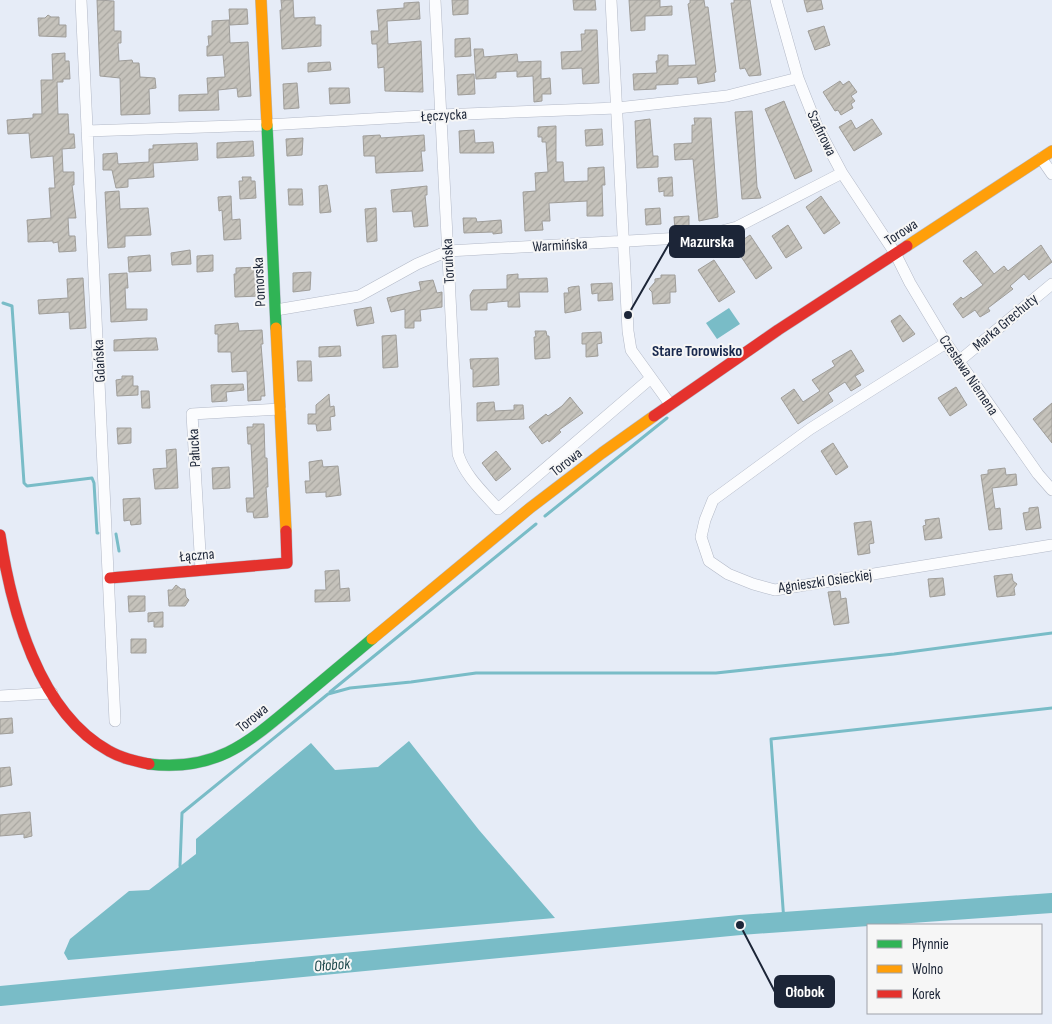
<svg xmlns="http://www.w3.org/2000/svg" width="1052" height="1024" font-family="'Sofia Sans Condensed',sans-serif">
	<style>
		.water { fill: #79bcc7 }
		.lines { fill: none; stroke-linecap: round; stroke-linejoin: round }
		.stream { stroke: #79bcc7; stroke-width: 3 }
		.river { stroke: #79bcc7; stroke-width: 20 }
		.building { fill: url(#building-hatch); stroke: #9f9d99 }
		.street-casing { stroke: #b3b9c7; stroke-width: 12 }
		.fast-casing { stroke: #b3b9c7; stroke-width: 12 }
		.slow-casing { stroke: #b3b9c7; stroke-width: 12 }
		.jam-casing { stroke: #b3b9c7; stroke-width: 12 }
		.street { stroke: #fbfcfe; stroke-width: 11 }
		.fast { stroke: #30b455; stroke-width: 11 }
		.slow { stroke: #ff9f0a; stroke-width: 11 }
		.jam { stroke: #e5322d; stroke-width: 11 }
		.labels { text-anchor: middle; stroke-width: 4; stroke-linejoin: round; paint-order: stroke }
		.street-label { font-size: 15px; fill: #1c2537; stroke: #f6f6f6 }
		.neighbourhood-label { font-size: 16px; font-weight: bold; fill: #19294e; stroke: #f6f6f6 }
		.water-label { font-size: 16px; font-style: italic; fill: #1d484c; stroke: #f6f6f6 }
		.leader { fill: none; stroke: #1c2537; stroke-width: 2 }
		.callout-dot { fill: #1c2537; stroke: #f6f6f6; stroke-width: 2 }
		.callout { fill: #1c2537; stroke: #1c2537; stroke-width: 2 }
		.callout-label { font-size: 16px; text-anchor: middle; font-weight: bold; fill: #fff }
	</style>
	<defs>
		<pattern id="building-hatch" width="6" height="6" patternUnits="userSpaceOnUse" patternTransform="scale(1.25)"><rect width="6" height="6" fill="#c5c2bb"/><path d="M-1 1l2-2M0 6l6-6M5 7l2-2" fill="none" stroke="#a9a7a1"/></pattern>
	</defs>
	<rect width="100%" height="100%" fill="#e6ecf7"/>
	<path class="water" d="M729 308 740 324 717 339 706 323Z
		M409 741 479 830 555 918 68 960 64 953 70 939 129 891 149 890 196 854V839L311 743 335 770 378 767Z"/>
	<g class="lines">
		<path class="stream" d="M3 303 12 306 24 483 27 486 92 478 94 483 97 533H98
			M545 516 667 418
			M116 534 119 551
			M330 692 536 524
			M180 866 182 813 328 694 350 688 411 682 476 673H716L894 654 1052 633
			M784 922 771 739 1052 708"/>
		<path class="river" d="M0 996 740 925 1052 903"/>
	</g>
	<path class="building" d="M97 0 114 1V31H121V43H118L119 61 132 60 133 63H139L140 77 155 78 156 88 149 89 150 114 121 115 120 78 100 76Z
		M281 0H293L294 18 315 17V25H321V46L282 49 280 10H282Z
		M452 0H468V14L453 15Z
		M573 0H595L596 10H574Z
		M629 0H660V7L672 6V15L645 16V30L631 31Z
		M690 0H704L705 7H708L716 72 714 73 715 81 698 84 697 77 678 78V84L656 85V89L634 90 633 74 657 73 656 61H658V55H668V66L696 65 688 4 690 3Z
		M734 0H750L761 75 749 76 745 68 740 69 731 3H734Z
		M804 0H821L823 9 807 12Z
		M419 2 420 19 387 21 388 44 421 41 423 92 385 91 384 67 378 68 377 44H372L371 31H379L377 10 404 8V3Z
		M229 9H247L248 24 230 25Z
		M48 15 51 17H59V25H66V37L39 36 38 18H45Z
		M229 20 230 43 248 42 251 96 238 97 237 88 218 90 219 110 179 111V95L208 94 207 78 225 77 223 55 207 56V46H209L208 36H212V21Z
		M824 26 830 45 815 50 808 31Z
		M585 30H597L599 83 583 84 582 68 562 69 561 52 582 51 581 34H585Z
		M470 38 471 56 455 57V39Z
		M474 49H483L484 57 517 54 518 62 541 61V79L550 78 551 94H542V101L534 102 533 76 517 77V71L496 72V78L476 79Z
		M65 53V61H69L70 79H63V82H57L58 114H68L69 134H74L75 148 62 149 63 172H74V185H72L76 218H68L69 236H75L76 251 59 252 58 242 53 243V241L28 242V234L27 220 51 218 49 188H55L53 156 31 158 29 133 8 134 7 120 33 118V114H42L41 80H53L52 54Z
		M330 62 331 70 308 72V63Z
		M474 74 475 94 458 95 457 75Z
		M840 81 843 85 849 81 857 92 851 96 855 101 851 104 853 108 841 115 838 110 835 111 823 92Z
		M297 83 299 108 284 109 283 84Z
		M329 88H349L350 103 330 104Z
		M784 101 812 171 795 179 765 109Z
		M752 111 757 187 761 198 742 199 735 112Z
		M694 118H711L718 217 699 221 693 159 675 160 674 144 692 143V125H695Z
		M650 119 653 156H658V167L637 168 635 121Z
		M872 119 882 134 854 151 839 127 851 120 856 129Z
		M556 126V162H563L564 182 588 181V168L604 167 605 185H602L603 216H587V201L549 203 550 221H542L543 230 525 231 523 192 536 191 535 173 548 172 546 142H542V137H538V127Z
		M602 129 603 145 586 146 585 130Z
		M474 130 475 143 493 142 494 153H460L459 131Z
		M380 135 381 138 424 135 425 151H421L423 171 376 173 375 156H364L363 136Z
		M303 138 302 155 287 156 286 139Z
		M253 141 254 156 217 158V143Z
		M197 143 198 160 153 163 154 177 128 179V187L116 188 112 170H103V154L117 153 118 164 149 162V149H153V145Z
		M242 177H251V181H255L256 198 240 199 239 181H243Z
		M672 177 673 196H664V191L659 192 658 178Z
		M327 185 331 212 320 213 319 186Z
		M427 186V195H425L428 226 414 227 412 211 393 212 391 190Z
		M288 189H302L303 205H289Z
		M119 191 120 209 148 208 151 235 125 236V247L108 248 105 192Z
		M231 196 232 220 240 219 241 239 224 240 222 210 219 211 218 197Z
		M821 196 840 223 824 234 806 207Z
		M376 208 377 241 367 242 365 209Z
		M660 208 661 224 646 225 645 209Z
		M689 216V230L675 231 674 217Z
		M463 218H476L477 222 501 220 502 233 493 234V232L464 233Z
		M788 225 802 248 786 258 772 236Z
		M750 235 772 268 756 279 734 246Z
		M1041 245 1052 262 1029 280 1024 274 1010 286 1013 289 988 308 990 311 980 317 975 310 963 318 953 304 961 297 963 299 983 285 963 261 976 251 994 274 1004 266 1008 271Z
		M190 250 191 264 172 265 171 253Z
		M150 255 151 271 129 272 128 257Z
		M213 255V271L197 272V256Z
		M714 260 735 292 719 302 698 270Z
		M259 267 260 275H258L259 296 235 297 234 274H236V268Z
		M311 272 310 290 293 292V273Z
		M127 273 128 288H125L126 309H147V320L111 322 109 274Z
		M518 274V279L547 278 548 292H519L520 307H508V301L487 303V310H471L470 295 473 290 507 289V275Z
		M661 275H675L676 292H670V303L653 304 652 292 649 289 655 282V279L661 278Z
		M83 278 86 328 70 329 69 312 39 314 38 300 68 298 67 279Z
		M433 280 437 293 442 292V307L420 310 421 321H414V328H405V309L391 312 387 298 421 290 419 282Z
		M612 283 613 300 598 301V293L592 294 591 284Z
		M579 286 581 310 565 313 564 293H569L568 288 571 287Z
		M371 307 374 323 357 326 354 310Z
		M900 315 915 334 903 342 891 321Z
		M238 323 239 331 262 330 263 344H261L265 396H261V400L248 401 247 371 232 372 231 352H218V334H215V325Z
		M535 331H546L547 336H549L550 358 535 359 534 337H536Z
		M601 332 602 343 597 344 598 356 586 357V344H582V333Z
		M396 335 398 367 383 368 382 336Z
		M147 338H156L158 350 114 351V340Z
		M340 346 341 356 319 357V347Z
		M851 350 864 371 855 376 861 385 851 391 845 382 828 393 833 401 798 424 781 398 794 389 803 402 820 391 812 380 835 366 832 361Z
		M498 358 499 385 473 387V369H471L470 359Z
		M297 361H311L312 381H298Z
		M122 376H133V386H138V395L117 396 116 380 122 379Z
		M243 384 244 390 226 392 227 401 212 402 211 385Z
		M956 387 967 405 950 416 938 398Z
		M141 391H149L150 408H142Z
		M329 394 330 407 334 406 335 416 330 417 331 430 317 431 316 424H308V414H316V405Z
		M570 397 583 413 559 430 561 432 549 442 548 440 542 444 529 427 546 414 548 416 562 406Z
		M494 402 495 411 514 410V405H523L524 419 477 421V403Z
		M1052 403V443L1033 419Z
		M253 424H264L265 458H267L268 487H266L268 517 254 518 253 512H247L246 498H254L251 444H248L247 427H253Z
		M117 428H131V443L118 444Z
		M833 443 848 467 836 475 821 451Z
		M176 449 178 488 155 489 153 469 167 468 166 450Z
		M496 451 511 469 496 481 482 463Z
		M322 460 323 467 338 466 341 495 326 497V492L306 493 305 481H310L309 462Z
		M229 467 230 488 213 489 212 468Z
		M1005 468 1006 475 1016 474 1017 485 992 488 995 509 1000 508 1002 529 989 530 981 475 988 474V470Z
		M140 498 141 524 131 525 130 520 124 521 123 499Z
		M1038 507 1041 528 1026 530 1023 513 1029 512V508Z
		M939 518 942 538 925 540 923 526 926 525 925 520Z
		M871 521 874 543 869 544 870 553 858 555 854 523Z
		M339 570 340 589 349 588 350 601 315 602V590H326L325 571Z
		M1012 574 1013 581 1017 584 1014 588 1015 595 997 597 994 576Z
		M943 578 945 595 930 597 928 579Z
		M176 585 181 589H185L186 597 189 600 185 606H169L168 590H172Z
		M840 591 841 599 846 598 849 623 834 625 828 592Z
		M128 596H145V611L129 612Z
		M163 612V627H154V621L148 622V613Z
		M131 639H146V653H131Z
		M12 718 13 733 0 734V719Z
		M10 767 12 785 0 787V768Z
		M30 812 32 836 24 838V834L0 836V815Z"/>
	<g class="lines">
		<defs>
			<path id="street" d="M81 0 115 721
				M435 0 458 454C465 476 483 492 498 509L651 378
				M611 0 628 331 631 350 670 404
				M776 0 798 78 817 126 842 173 895 253 910 283 946 343 1038 474 1052 490
				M87 131 267 125 440 115 617 108 727 96 798 78
				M1041 158 1052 174
				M276 310 359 296 417 264 448 251 699 237 737 227 842 173
				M946 343 810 429 713 500 705 520 701 537 709 561 728 574 753 584 775 590 1052 545
				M959 361 1052 284
				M201 570 192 414 280 409
				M0 696 52 693"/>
			<path id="fast" d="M267 125 276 328
				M149 764C217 772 249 742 298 701 323 680 347 660 372 639"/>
			<path id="slow" d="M261 0 267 125
				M907 246 1052 151
				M276 328 286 531
				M372 639 530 508 602 453 654 416"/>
			<path id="jam" d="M654 416 778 330 907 246
				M0 535C11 608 38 712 109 751 121 758 135 761 149 764
				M110 578 287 563 286 531"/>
		</defs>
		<use href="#street" class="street-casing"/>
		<use href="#fast" class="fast-casing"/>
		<use href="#slow" class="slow-casing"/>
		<use href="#jam" class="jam-casing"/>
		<use href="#street" class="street"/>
		<use href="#fast" class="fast"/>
		<use href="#slow" class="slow"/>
		<use href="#jam" class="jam"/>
	</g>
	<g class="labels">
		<g class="street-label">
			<text transform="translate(444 115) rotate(-3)" y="5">Łęczycka</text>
			<text transform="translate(822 133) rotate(64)" y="5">Szafirowa</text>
			<text transform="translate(901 232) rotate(-33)" y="5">Torowa</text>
			<text transform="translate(560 245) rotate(-3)" y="5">Warmińska</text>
			<text transform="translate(448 261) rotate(-93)" y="5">Toruńska</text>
			<text transform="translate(259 282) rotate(-93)" y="5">Pomorska</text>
			<text transform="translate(1005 322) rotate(-40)" y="5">Marka Grechuty</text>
			<text transform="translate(99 361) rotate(-93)" y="5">Gdańska</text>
			<text transform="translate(969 375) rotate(56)" y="5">Czesława Niemena</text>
			<text transform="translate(194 448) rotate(-93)" y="5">Pałucka</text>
			<text transform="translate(566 462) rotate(-38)" y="5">Torowa</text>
			<text transform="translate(197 555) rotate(-5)" y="5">Łączna</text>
			<text transform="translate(825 581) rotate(-8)" y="5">Agnieszki Osieckiej</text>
			<text transform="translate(252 718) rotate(-39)" y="5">Torowa</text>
		</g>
		<g class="neighbourhood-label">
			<text x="697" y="356">Stare Torowisko</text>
		</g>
		<g class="water-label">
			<text transform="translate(332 964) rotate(-5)" y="6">Ołobok</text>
		</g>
	</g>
	<path class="leader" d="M628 315L670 242M740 925L775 992"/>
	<g class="callout-dot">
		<circle cx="628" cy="315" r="5"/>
		<circle cx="740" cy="925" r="5"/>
	</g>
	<g class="callout">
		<rect x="670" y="226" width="74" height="31" rx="5"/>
		<rect x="775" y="976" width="59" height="31" rx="5"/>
	</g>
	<g class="callout-label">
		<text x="707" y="247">Mazurska</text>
		<text x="805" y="997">Ołobok</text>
	</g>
	<rect x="867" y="924" width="175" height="90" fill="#f6f6f6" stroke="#9fa2aa"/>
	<rect x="877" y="940" width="25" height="8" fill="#30b455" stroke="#9fa2aa"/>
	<text x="912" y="949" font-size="15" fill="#1c2537">Płynnie</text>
	<rect x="877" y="965" width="25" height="8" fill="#ff9f0a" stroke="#9fa2aa"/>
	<text x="912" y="974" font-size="15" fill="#1c2537">Wolno</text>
	<rect x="877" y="990" width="25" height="8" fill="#e5322d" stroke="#9fa2aa"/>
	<text x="912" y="999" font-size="15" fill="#1c2537">Korek</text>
</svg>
